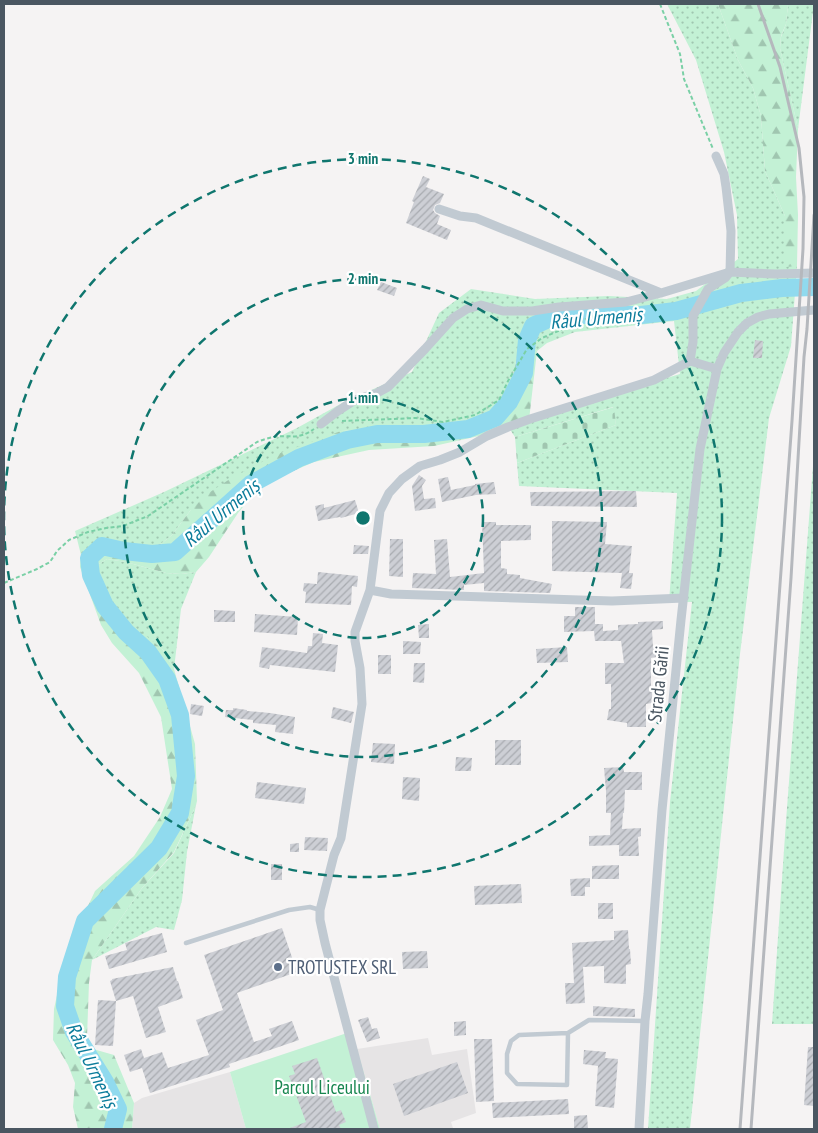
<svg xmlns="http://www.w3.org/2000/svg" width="818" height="1133" font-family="'PT Sans Narrow',sans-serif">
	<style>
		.education { fill: #e6e4e5 }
		.grass { fill: url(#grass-dots) }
		.forest { fill: url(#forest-firs) }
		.cemetery { fill: url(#cemetery-stones) }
		.park { fill: #c3f1d5 }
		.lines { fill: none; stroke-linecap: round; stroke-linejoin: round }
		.river { stroke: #90daee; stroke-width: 18 }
		.building { fill: url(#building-hatch) }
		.path { stroke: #7ad0a6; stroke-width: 2; stroke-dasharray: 4 2.5; stroke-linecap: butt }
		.lane { stroke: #c1cad2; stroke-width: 4.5 }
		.street { stroke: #c1cad2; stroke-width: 9 }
		.rail { stroke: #b5b8bd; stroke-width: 3 }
		.ring { fill: none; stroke: #0f766e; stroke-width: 2.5; stroke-dasharray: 9 6 }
		.service-dot { fill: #5c6f8a; stroke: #fff; stroke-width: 2 }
		.labels { text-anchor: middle; stroke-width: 4.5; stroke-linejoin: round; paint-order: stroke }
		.street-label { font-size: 19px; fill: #4a5661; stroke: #fff }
		.service-label { font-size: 19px; fill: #4e5e75; stroke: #fff; text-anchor: start }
		.park-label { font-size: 19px; fill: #17864f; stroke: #fff }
		.water-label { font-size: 20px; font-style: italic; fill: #0c7c9b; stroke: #fff }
		.centre { fill: #0f766e; stroke: #fff; stroke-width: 2.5 }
		.ring-label { font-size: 15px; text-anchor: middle; font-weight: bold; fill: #0f766e; stroke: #fff; stroke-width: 4.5; stroke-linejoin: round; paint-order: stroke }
	</style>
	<defs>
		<pattern id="grass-dots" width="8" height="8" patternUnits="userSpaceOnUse" patternTransform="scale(1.25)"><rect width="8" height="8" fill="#c3f1d5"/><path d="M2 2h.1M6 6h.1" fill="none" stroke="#a0c6b0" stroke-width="1.8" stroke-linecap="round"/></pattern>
		<pattern id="forest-firs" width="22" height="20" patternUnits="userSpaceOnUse" patternTransform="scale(1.25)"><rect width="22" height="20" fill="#c3f1d5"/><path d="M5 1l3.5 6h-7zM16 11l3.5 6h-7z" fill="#a0c6b0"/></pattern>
		<pattern id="cemetery-stones" width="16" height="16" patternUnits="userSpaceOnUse" patternTransform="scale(1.25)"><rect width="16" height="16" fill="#c3f1d5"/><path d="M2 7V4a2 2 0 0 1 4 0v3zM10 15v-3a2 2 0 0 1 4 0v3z" fill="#a0c6b0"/></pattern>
		<pattern id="building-hatch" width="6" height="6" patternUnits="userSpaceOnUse" patternTransform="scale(1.25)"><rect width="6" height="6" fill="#cdcfd5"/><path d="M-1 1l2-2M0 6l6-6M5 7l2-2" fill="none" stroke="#a8abb0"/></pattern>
	</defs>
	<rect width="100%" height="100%" fill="#f5f3f3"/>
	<path class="education" d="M428 1038 432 1055 467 1049 476 1113 451 1122 453 1128 448 1129H380L357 1049Z
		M230 1072 246 1129H132L134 1103 142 1098Z"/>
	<path class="grass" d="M667 4H718L738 60 753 88 761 116 765 171 785 216V266H797L791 346 769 418 740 654 690 1129H648L670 802 692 602H669L677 493 519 486 517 463 616 425 613 407 515 437 509 428 529 419 680 374 674 321 575 332 547 343 537 351 534 348 518 351 510 391 499 406 485 415 462 425 416 426 341 431 190 511 172 535 162 543 153 547 137 546 91 547 81 555 75 531 164 492 297 428 344 402 412 372 439 313 471 289 535 299 609 296 667 299 696 291 738 259 737 215 724 152 696 60Z
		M788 4H814L798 129 780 48 781 37 786 24Z
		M814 453V1024H772L786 821Z
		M107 559 126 562 166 573 181 574 196 572 181 609 174 669 163 650 114 612 106 597 98 578 99 564Z
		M196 805 187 852 182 900 174 930 156 927 92 960 142 888 174 853Z"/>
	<path class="forest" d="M718 4H788L786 24 781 36 780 48 798 129 796 177 798 215 797 266 785 267V216L765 171 761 116 753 88 738 60Z
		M534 348 537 351 529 420 479 436 434 446 369 450 314 462 277 478 256 491 238 513 209 557 196 572 181 574 166 573 126 562 107 559 99 564 98 578 106 597 114 612 144 634 163 650 174 669 195 744 197 801 196 805 174 852 142 888 92 960 89 983 87 1037 93 1049 114 1055 134 1103 132 1129H78L73 1107 75 1083 68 1065 53 1040 54 1009 66 953 95 891 134 856 160 817 172 789 161 717 139 673 112 643 101 625 80 567 81 555 91 547 111 543 153 547 162 543 172 535 190 511 207 494 230 479 275 455 341 431 416 426 462 425 485 415 499 406 510 391 518 351Z"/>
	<path class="cemetery" d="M614 407 616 425 517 463 515 437Z"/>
	<path class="park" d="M347 1033 357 1049 380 1129H246L230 1072Z"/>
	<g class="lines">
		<path class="river" d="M113 1129 118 1109 105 1082 74 1032 65 1006 67 977 85 921 159 848 180 813 186 776 180 715 167 679 148 652 126 632 105 606 91 575 89 558 102 546 124 551 152 554 175 552 251 484 299 458 347 440 377 434H424L468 429 495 418 509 402 524 373 527 340 533 326 548 319 572 315H641L676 311 741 293 782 288 814 287"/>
	</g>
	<path class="building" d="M423 176 430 179 426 187 444 194 440 203 435 205 433 210 435 213 440 216 437 224 451 230 447 240 406 223 414 202 412 201Z
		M381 282 397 288 394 296 377 290Z
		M755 340 763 341 762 358H753Z
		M419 475 426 480 422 486 424 499 435 498 436 508 415 511 412 486Z
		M448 477 451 490 475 485V484L494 482 496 494 476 495 442 502 438 479Z
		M636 491 637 507 531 506 530 492Z
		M355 500 359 513 341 518 340 517 318 521 315 506 324 504V508Z
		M552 521 607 522 605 544 632 546 629 573H633L631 589 620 588 622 573 552 571Z
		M482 522H496V525H531V540L501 541V568L507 569V574L520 575V578L552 584 550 593 484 591V583L464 585V590L412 588 413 573 436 574 434 540 447 539 450 577 484 573Z
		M390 539H403V577L389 576Z
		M354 545 369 546 368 554H353Z
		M318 572 358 576 357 587 352 586 351 605 305 603 306 592 303 591 304 583 317 584Z
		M575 607H595V624H603V631L618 630V625L638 624V622L663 621V629L652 630 653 647H655L656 657 651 658V690H652V703L646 704V727H627V723L607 720 609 709H611V684H605V663H624L621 641H595L594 631 564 632V616H575Z
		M214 610 235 611V622H214Z
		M255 614 298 617 297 635 254 632Z
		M429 624V638H419L418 625Z
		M313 633 323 634 322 643 338 645 335 672 270 665 269 669 259 667 262 647 307 653 308 646H312Z
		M403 641 421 642 420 654H403Z
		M567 647 568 662 537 663 536 649Z
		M378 655H391V674H378Z
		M414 663H425L424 683 413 682Z
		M191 704 204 706 202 716 190 714Z
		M333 707 354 712 351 723 331 718Z
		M233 708 247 710V711L270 713 295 717 293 734 275 732 276 725 253 723V720L225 717 226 710H233Z
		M495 740H521V765H495Z
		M373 743 395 744 394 764 371 762Z
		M456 757 472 758 471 771H455Z
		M623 767 624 772H642V790H625L624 813H623L622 829 641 828V836L638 837 639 856H619V845L589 846V836L610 835 611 813H606V791L604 768Z
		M403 777 420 778 419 801 402 799Z
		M257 782 306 788 304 804 255 798Z
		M305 837 328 838 327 851 304 850Z
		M299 843V852H290V844Z
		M271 864H282V880H271Z
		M619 865V879H592V866Z
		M590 878V887H585V896H571L570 879Z
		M521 884 522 903 475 905 474 886Z
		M598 903H613V919H598Z
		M282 928 297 972 237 993 254 1042 272 1036 269 1029 292 1021 299 1040 229 1064 230 1067 150 1093 142 1068 130 1072 124 1055 141 1049 144 1058 162 1052 168 1068 209 1055 196 1020 223 1010 204 955Z
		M628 930 629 949H630L631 964 626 965V984L604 983V966L583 967 585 1003 566 1004 565 983H574L572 943 614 940V931Z
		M162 933 167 952 109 969 105 956 127 950 125 943Z
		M427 951 428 968 403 969 402 952Z
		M173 967 177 981H178L183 998 158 1007 166 1032 146 1038 133 996 116 1001 110 981 112 980V979Z
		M98 1000 116 1001 113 1046 95 1045Z
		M593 1006 635 1009V1017L593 1016Z
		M368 1017 372 1029 377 1028 380 1038 367 1042 358 1020Z
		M466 1021V1035L454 1036V1022Z
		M474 1039H492L494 1101 476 1102Z
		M808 1047H814V1106L804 1105Z
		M584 1050 606 1052 605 1058 618 1059 614 1108 595 1106 598 1066 583 1064Z
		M317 1058 336 1112 341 1110 346 1122 339 1125 341 1129H290V1128L306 1122 289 1076 295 1074 292 1066Z
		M457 1062 468 1093 404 1116 393 1084Z
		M568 1099 569 1114 493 1118 492 1103Z
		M587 1115 588 1129H574V1116Z"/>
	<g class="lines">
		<path class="path" d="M660 4 680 54 684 79 713 149
			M342 421 416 418 443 422 475 415 499 400 508 381 527 349 542 338 598 314
			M4 583 37 569 50 562 57 551 69 540 88 532 106 528 123 526 148 516 257 442C262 440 268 438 273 437 291 434 297 441 314 429"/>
		<path class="lane" d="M186 943 289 910 310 907 320 910
			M568 1033 567 1085 517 1084 507 1073V1054L511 1041 519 1035 568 1033 589 1020 645 1021"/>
		<path class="street" d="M439 209 460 216 476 218 661 293
			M690 361 693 342V316L708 289 725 278 730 272 731 231 726 187 724 174 716 156
			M321 424 338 411 355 400 377 393 388 387 425 349 453 318 467 309 481 305 503 311H532L559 307 626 302 661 293 730 272 776 274 814 273
			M370 590 391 594 612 601 684 598
			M374 1129 325 943 320 920V910L334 855 341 838 362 704 360 668 355 641V632L370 590 380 511 389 493 402 479 420 466 440 460 460 452 487 436 508 427 530 419 654 380 690 361 717 369
			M639 1129 645 1021 648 994 662 810 681 620 700 449 717 369 724 353 738 332 747 323 758 317 769 314 814 310"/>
		<path class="rail" d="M740 1129 792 421 803 249 804 197 799 148 780 67 758 4
			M751 1129 791 578 804 357 807 329 814 215"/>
	</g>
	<g class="ring">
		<circle cx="363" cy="518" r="120"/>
		<circle cx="363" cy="518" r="239"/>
		<circle cx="363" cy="518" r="359"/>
	</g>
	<circle class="service-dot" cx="278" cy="967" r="5"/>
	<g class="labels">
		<g class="street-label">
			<text transform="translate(658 684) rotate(-84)" y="7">Strada Gării</text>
		</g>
		<g class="service-label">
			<text x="288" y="974">TROTUSTEX SRL</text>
		</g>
		<g class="park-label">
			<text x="322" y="1094">Parcul Liceului</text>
		</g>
		<g class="water-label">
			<text transform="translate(596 318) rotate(-5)" y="7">Râul Urmeniș</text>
			<text transform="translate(221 513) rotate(-40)" y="7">Râul Urmeniș</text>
			<text transform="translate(92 1065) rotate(64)" y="7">Râul Urmeniș</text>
		</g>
	</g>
	<circle cx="363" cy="518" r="8" class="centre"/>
	<g class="ring-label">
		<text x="363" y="164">3 min</text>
		<text x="363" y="284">2 min</text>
		<text x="363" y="403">1 min</text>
	</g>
	<rect width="818" height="1133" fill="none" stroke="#4a5661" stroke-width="10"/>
</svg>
